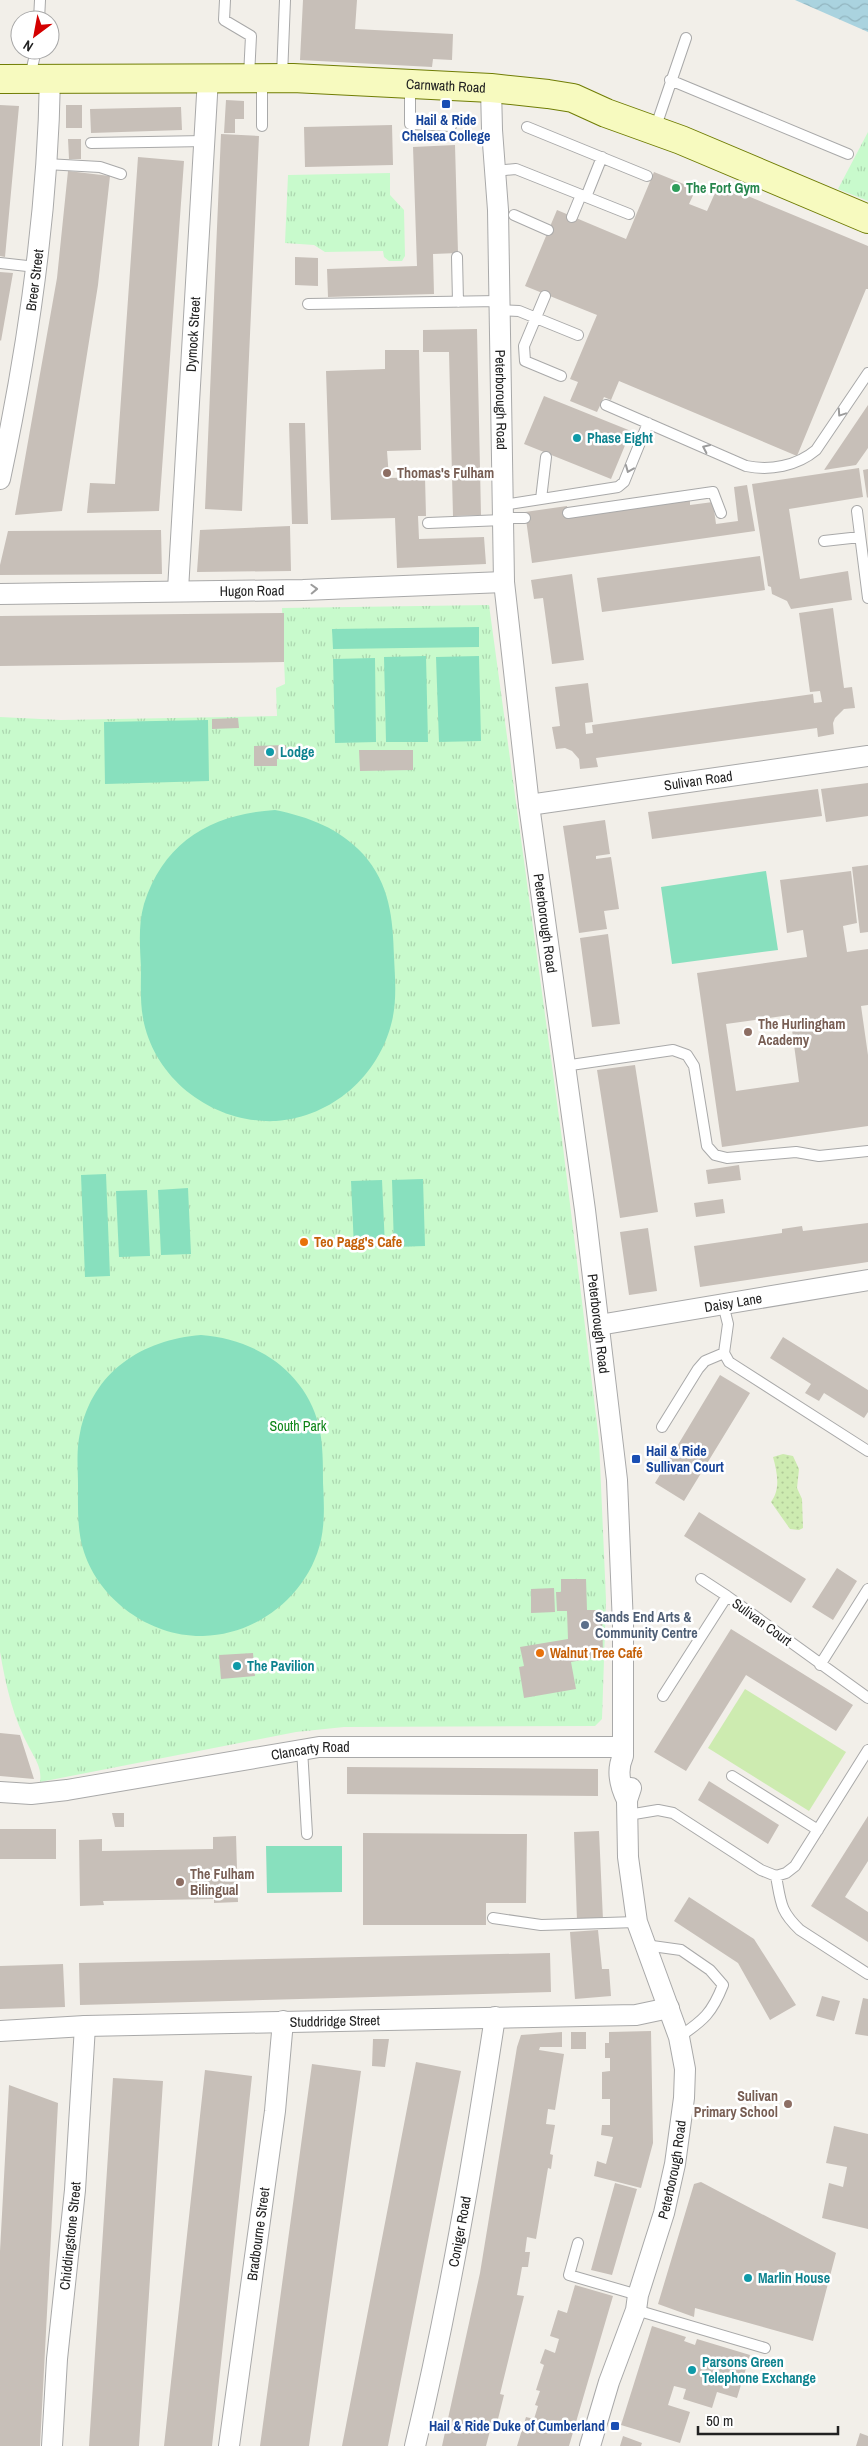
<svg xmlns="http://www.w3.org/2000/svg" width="868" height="2446" font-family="'Archivo Narrow',sans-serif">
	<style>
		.grass { fill: #cdebb0 }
		.park { fill: url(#park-tufts) }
		.garden { fill: url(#garden-dots) }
		.pitch { fill: #88e0be }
		.water { fill: url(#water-waves) }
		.building { fill: #c7bfb8; fill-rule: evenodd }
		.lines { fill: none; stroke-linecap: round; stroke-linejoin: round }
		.lane-casing { stroke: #a9a9a9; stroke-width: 12 }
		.street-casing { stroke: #a9a9a9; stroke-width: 22 }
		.secondary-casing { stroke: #707d05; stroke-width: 30 }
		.lane { stroke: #fff; stroke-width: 10 }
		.street { stroke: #fff; stroke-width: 20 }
		.secondary { stroke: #f7fabf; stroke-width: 28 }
		.oneway { stroke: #9c9c9c }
		.transit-dot { fill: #1a4fb4; stroke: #fff; stroke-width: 2 }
		.leisure-dot { fill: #2e9e5b; stroke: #fff; stroke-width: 2 }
		.culture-dot { fill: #0f9aa8; stroke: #fff; stroke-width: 2 }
		.education-dot { fill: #8d6e63; stroke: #fff; stroke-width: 2 }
		.food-dot { fill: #e8710a; stroke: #fff; stroke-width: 2 }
		.service-dot { fill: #5c6f8a; stroke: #fff; stroke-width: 2 }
		.labels { text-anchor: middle; stroke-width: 5; stroke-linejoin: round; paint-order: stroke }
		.street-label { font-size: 14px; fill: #222; stroke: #fff }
		.transit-label { font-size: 14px; font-weight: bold; fill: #164399; stroke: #fff }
		.leisure-label { font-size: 14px; font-weight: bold; fill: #27864d; stroke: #fff; text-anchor: start }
		.culture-label { font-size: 14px; font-weight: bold; fill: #0d838f; stroke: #fff; text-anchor: start }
		.education-label { font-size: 14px; font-weight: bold; fill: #785e54; stroke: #fff; text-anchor: start }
		.food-label { font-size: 14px; font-weight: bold; fill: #c56008; stroke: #fff; text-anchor: start }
		.park-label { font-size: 14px; fill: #0c8416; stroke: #fff }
		.service-label { font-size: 14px; font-weight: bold; fill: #4e5e75; stroke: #fff; text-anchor: start }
	</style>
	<defs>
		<pattern id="park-tufts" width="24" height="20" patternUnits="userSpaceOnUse" patternTransform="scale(1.25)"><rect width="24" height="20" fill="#c8facc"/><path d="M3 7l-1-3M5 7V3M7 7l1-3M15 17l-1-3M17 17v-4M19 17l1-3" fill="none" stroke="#acd6af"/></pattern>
		<pattern id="garden-dots" width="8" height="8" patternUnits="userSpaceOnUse" patternTransform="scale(1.25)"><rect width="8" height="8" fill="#cdebb0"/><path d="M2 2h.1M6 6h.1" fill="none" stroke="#b0c997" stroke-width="1.8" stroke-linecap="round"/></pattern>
		<pattern id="water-waves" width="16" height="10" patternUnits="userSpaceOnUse" patternTransform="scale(1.25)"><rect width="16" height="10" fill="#aad3df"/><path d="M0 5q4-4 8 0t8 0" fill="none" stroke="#92b5bf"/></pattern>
	</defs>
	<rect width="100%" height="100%" fill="#f2efe9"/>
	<path class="grass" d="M745 1689 846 1752 809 1811 708 1748Z"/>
	<path class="park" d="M868 132V201L838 189Z
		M390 173V195L404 210 405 256 402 261H389L384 257 383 251 325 252 314 245 285 243 288 175Z
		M489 605 562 1139 599 1440 606 1600 602 1719 595 1726 344 1727 296 1732 40 1782C42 1769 36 1760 30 1749 13 1718 6 1686 0 1652V717L61 720 277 716 276 688 285 684 282 608Z"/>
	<path class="garden" d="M783 1454 793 1456 799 1469 797 1488 802 1499 803 1528 799 1530 790 1529 771 1502C781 1489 777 1472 773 1457Z"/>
	<path class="pitch" d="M479 627V647L333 649 332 629Z
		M426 656 428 742H386L384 657Z
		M479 656 481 741 439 742 436 657Z
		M375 658 376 742 335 743 333 659Z
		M208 720 209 781 105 784 104 722Z
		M275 810C309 817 339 828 363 854 390 884 393 919 394 957 395 978 397 1000 392 1021 379 1076 332 1117 276 1121 214 1124 154 1080 143 1018 140 1002 141 984 141 968 140 947 138 925 144 904 164 841 212 814 275 810Z
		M766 871 778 950 672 964 661 887Z
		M106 1174 110 1276 85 1277 81 1175Z
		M423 1179 425 1246 394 1247 392 1180Z
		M382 1180 385 1247 354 1248 351 1181Z
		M188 1188 191 1254 161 1255 158 1190Z
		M147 1190 150 1256 119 1257 116 1191Z
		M201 1335C255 1339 305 1370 319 1426 323 1444 323 1464 323 1483 324 1502 325 1521 321 1540 309 1594 258 1635 203 1636 151 1637 100 1601 84 1552 77 1531 78 1508 78 1486 78 1469 76 1450 80 1433 93 1371 142 1340 201 1335Z
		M266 1846H342V1892L267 1893Z"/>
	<path class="water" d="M795 0H868V32Z"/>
	<path class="building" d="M303 0H357L355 29 453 34 452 60 433 59 432 67 300 60Z
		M226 100 244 101V119H235V133H224Z
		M0 105 19 106 5 257 0 256Z
		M66 105H82V128H66Z
		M181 107 182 130 91 133 90 109Z
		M392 125 393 165 305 167 304 127Z
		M221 134 259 136 242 511 205 509Z
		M68 139H81V159H69Z
		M455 145 458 253 433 254 434 294 328 297 327 269 417 266 413 147Z
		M138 157 184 161 159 511 87 513 90 483 115 484Z
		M68 171 110 176 98 285 62 511 15 515 57 278Z
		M654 172 696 189 689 204 707 211 719 184 868 246V289H866L797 456 619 381 611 400 604 397 597 412 570 401 578 382 570 379 597 315 525 286 557 210 626 239Z
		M295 257 318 258V286L295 285Z
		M0 272 13 273 1 341 0 340Z
		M477 329 481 515 453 516 449 352H423V330Z
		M385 350H419L421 450 387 451 389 478 425 477 426 516H418L419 539 484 537 486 564 397 568 395 518 331 520 326 371 385 369Z
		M544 396 631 431 611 479 524 444Z
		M868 405V448L856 465 824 470Z
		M289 423H305L308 524H292Z
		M859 468 863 497 789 509 800 579 848 571 852 600 791 609 787 601 772 594 771 587 768 586 752 484Z
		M868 469V497L867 498 863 470Z
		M747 485 755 531 532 563 525 512 567 506 568 518 690 500V505L713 502 716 524 738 521 734 487Z
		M290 526 291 571 197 572 200 530Z
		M161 530 162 574 0 575V565L8 531Z
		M760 556 765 590 602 612 597 578Z
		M572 574 584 660 552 664 543 598 534 599 531 580Z
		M833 608 844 688 852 687 855 708 844 709 835 718 833 723 834 734 818 737 817 728 596 758 598 767 580 769 579 759 572 751 565 748 556 749 552 727 560 726 555 687 588 683 593 722 585 723 586 734 593 733 592 725 813 694 814 703 822 702 820 691 810 692 799 613Z
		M284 613V662L0 666V616Z
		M238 718 239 728 212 729V719Z
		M286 745 287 758 277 759V766H254V746Z
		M359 750H413V770L360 771Z
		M868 783V816L826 822 821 789Z
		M818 789 822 816 652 839 648 812Z
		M605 820 610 854 596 856V859L611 857 619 909 604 911 607 929 579 933 563 826Z
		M868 865V932L860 933 852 867Z
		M851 871 857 923 843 926 847 952 868 949V1005L861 1006 868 1055V1126L722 1147 697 973 807 957 803 930 787 933 780 880ZM790 1015 799 1082 736 1091 726 1024Z
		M608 934 620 1024 592 1027 580 938Z
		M635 1065 658 1212 620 1218 597 1070Z
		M739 1165 741 1180 708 1184 706 1170Z
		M723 1199 725 1213 696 1217 694 1203Z
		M868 1223V1262L700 1287 694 1246 782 1233V1229L802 1226 803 1231Z
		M648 1228 657 1291 629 1295 620 1232Z
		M783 1337 868 1390V1412L864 1418 824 1393 819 1401 805 1393 811 1384 770 1358Z
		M720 1375 750 1393 684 1501 655 1483Z
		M699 1512 806 1579 791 1603 684 1536Z
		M837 1568 857 1581 833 1620 812 1607Z
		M561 1579H586L587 1610H602L603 1656 571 1662 576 1689 524 1698 519 1667 524 1666 520 1647 568 1639 567 1611H557L556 1592H561Z
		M554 1588 555 1612 531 1613V1589Z
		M731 1629 853 1705 836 1731 746 1675 686 1771 654 1752Z
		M253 1653 255 1676 221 1679 219 1655Z
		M0 1733 20 1735 34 1779 0 1776Z
		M347 1767 598 1769V1796L347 1794Z
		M709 1781 779 1825 768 1844 698 1800Z
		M112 1813H124V1827H115Z
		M868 1816V1861L845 1897 868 1912V1942L811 1906Z
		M0 1829H56V1859H0Z
		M599 1831 603 1920 577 1921 574 1832Z
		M363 1833 527 1834 526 1903H486V1925H363Z
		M236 1836 238 1902 214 1903V1899L103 1901 104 1905 80 1906 79 1840 102 1839V1851L213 1849V1837Z
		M689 1897 754 1939 796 2005 770 2020 738 1963 674 1921Z
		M598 1930 602 1969H609L611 1996 575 1999 570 1932Z
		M550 1953 551 1992 80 2005 79 1963Z
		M63 1964 65 2007 0 2009V1966Z
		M822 1996 840 2001 834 2021 816 2016Z
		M863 1998 868 1999V2036L855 2034Z
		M651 2031 653 2143 641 2188 594 2176 597 2161 606 2164 613 2137 601 2135 602 2125H610V2099H602V2072L610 2071V2058H605V2043H609V2032Z
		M562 2032V2047H540L539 2050 564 2054 555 2110 548 2109 546 2124 555 2125 550 2154 553 2155 551 2169 548 2168 536 2239 527 2237 525 2252H530L528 2267H522L517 2295 524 2296 500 2394 504 2395 497 2423H492L486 2446H442L480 2273 517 2047 521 2035Z
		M571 2032H586V2049H571Z
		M373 2039H389L385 2067 372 2066Z
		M416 2062 461 2071 388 2446H342Z
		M312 2064 361 2071 309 2446H260Z
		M205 2070 252 2076 212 2446H164Z
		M113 2078 163 2081 139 2446H89Z
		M9 2085 58 2103 40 2446H0V2251Z
		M834 2126 868 2134V2229L822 2218 829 2183 843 2187 847 2167 826 2163Z
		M701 2182 836 2253 813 2341 695 2308 694 2317 658 2304 694 2184Z
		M615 2183 637 2189 612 2275 591 2270Z
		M575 2285 613 2296 569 2446H517L526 2417 534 2419 538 2406 535 2405 540 2391 536 2390 544 2365 540 2363 545 2349 555 2353 559 2339 550 2336 558 2310 567 2313Z
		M652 2326 686 2337 684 2341 695 2345 697 2339 750 2355 737 2398 717 2392 712 2408 683 2399 686 2389 674 2386 668 2405 690 2412 680 2443 621 2425Z
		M860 2433 868 2436V2446H856Z
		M623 2436 642 2443 641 2446H620Z"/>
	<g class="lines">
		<defs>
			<path id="lane" d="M225 0 224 20 251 36 249 76
				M39 20 40 0
				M282 76 285 0
				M30 77 36 50
				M670 80 848 154
				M410 86V124L451 126
				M262 126V78
				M527 127 647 176
				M655 129 686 38
				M91 143 205 141
				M46 164 100 167 121 174
				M495 171 516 169 629 214
				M586 197 602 157
				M514 215 548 230
				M572 217 581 195
				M457 257 458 302
				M0 263 36 267
				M545 296 524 346 525 361 561 376
				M308 304 499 301
				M499 310 519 311 578 335
				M606 405 746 466C770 471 797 466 816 450L868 373
				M541 499 546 457
				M503 505 618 487 624 482 648 423
				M857 511 868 598
				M568 513 713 492 721 513
				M503 518H525
				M428 523 503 520
				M824 541 860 537
				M564 1066 673 1050 687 1055 694 1066 707 1146 715 1155 727 1158 796 1152 819 1156 868 1151
				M723 1304 728 1324 724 1353 729 1362 868 1451
				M662 1427 698 1369 705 1361 724 1353
				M701 1579 727 1596
				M820 1665 868 1589
				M663 1696 727 1596 868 1698
				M302 1749 307 1834
				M732 1776 818 1830
				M628 1815 658 1810 673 1813 761 1870 776 1876 786 1873 795 1866 868 1750
				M776 1876C781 1903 780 1911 800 1930L868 1974
				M493 1918 541 1925 637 1922
				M645 1945 681 1950 710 1970 723 1985C712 2013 704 2020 679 2037
				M578 2243 569 2275 638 2295
				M636 2310 765 2348"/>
			<g id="street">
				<path id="s1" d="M491 88 492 130 498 210 504 582 529 805 585 1210 617 1480 623 1625V1756C616 1771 620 1786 627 1800"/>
				<path id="s2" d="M0 479C28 348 48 212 50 77"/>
				<path id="s3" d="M178 590 208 78"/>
				<path id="s4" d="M0 594 303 590 504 582"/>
				<path id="s5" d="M529 805 868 756"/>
				<path id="s6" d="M599 1325 868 1280"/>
				<path id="s7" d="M0 1792 31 1794 67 1790 319 1747H623"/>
				<path id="s8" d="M0 2031 85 2026 636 2015 669 2008"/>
				<path id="s9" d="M52 2446 57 2359 75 2190 85 2026"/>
				<path id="s10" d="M229 2446 275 2111 283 2021"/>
				<path id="s11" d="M415 2446C449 2304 473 2161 495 2017"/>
				<path id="s12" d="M590 2446 609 2382 636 2310 638 2295 664 2213 675 2164 684 2098 685 2069 679 2037 637 1922 628 1857 627 1800 631 1788"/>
			</g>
			<g id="secondary">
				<path id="s13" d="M0 79 293 78 491 88 548 94 573 98 606 113 681 140 868 219"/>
			</g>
		</defs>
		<use href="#lane" class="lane-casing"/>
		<use href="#street" class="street-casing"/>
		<use href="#secondary" class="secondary-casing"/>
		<use href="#lane" class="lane"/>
		<use href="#street" class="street"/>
		<use href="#secondary" class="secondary"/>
	</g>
	<defs><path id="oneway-chevron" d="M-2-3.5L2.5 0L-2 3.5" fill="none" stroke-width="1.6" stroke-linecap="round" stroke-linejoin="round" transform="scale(1.25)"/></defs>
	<g class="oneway">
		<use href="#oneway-chevron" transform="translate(841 413) rotate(124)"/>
		<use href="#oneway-chevron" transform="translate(706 448) rotate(-155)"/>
		<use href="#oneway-chevron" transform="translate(629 469) rotate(112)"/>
		<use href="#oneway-chevron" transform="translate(314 589) rotate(-2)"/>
	</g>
	<g class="transit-dot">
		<rect x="441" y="99" width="10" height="10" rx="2.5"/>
		<rect x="631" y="1454" width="10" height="10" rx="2.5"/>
		<rect x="610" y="2421" width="10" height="10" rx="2.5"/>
	</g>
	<circle class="leisure-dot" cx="676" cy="188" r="5"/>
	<g class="culture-dot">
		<circle cx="577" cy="438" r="5"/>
		<circle cx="270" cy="752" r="5"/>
		<circle cx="237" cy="1666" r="5"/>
		<circle cx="748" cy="2278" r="5"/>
		<circle cx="692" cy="2370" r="5"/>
	</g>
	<g class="education-dot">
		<circle cx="387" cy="473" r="5"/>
		<circle cx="748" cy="1032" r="5"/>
		<circle cx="180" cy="1882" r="5"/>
		<circle cx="788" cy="2104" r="5"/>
	</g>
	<g class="food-dot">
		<circle cx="304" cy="1242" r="5"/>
		<circle cx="540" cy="1653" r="5"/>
	</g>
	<circle class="service-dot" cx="585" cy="1625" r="5"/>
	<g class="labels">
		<g class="street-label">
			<text dy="5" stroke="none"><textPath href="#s13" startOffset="446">Carnwath Road</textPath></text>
			<text dy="5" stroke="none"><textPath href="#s2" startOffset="202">Breer Street</textPath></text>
			<text dy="5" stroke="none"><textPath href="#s3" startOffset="256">Dymock Street</textPath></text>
			<text dy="5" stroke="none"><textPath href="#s1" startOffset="312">Peterborough Road</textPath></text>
			<text dy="5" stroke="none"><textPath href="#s4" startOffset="252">Hugon Road</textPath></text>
			<text dy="5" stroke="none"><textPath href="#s5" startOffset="171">Sulivan Road</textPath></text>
			<text dy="5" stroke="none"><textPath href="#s1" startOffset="838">Peterborough Road</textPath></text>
			<text dy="5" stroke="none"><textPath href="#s6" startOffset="136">Daisy Lane</textPath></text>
			<text dy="5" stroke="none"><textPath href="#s1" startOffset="1242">Peterborough Road</textPath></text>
			<text transform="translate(762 1622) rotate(36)" y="5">Sulivan Court</text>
			<text dy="5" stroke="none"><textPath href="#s7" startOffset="314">Clancarty Road</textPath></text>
			<text dy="5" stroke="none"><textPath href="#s8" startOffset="335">Studdridge Street</textPath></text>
			<text dy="5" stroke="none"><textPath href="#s12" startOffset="289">Peterborough Road</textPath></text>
			<text dy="5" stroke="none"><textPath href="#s11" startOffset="219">Coniger Road</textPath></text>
			<text dy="5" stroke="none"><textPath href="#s10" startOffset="214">Bradbourne Street</textPath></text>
			<text dy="5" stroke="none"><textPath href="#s9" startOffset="211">Chiddingstone Street</textPath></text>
		</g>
		<g class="transit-label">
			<text x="446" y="125">Hail &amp; Ride<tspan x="446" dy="16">Chelsea College</tspan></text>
			<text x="646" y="1456" text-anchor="start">Hail &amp; Ride<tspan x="646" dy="16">Sullivan Court</tspan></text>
			<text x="605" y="2431" text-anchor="end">Hail &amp; Ride Duke of Cumberland</text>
		</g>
		<g class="leisure-label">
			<text x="686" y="193">The Fort Gym</text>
		</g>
		<g class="culture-label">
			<text x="587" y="443">Phase Eight</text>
			<text x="280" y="757">Lodge</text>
			<text x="247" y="1671">The Pavilion</text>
			<text x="758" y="2283">Marlin House</text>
			<text x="702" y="2367">Parsons Green<tspan x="702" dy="16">Telephone Exchange</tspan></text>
		</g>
		<g class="education-label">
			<text x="397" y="478">Thomas's Fulham</text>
			<text x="758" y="1029">The Hurlingham<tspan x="758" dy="16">Academy</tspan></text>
			<text x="190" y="1879">The Fulham<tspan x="190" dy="16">Bilingual</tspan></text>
			<text x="778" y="2101" text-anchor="end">Sulivan<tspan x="778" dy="16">Primary School</tspan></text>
		</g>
		<g class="food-label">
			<text x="314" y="1247">Teo Pagg's Cafe</text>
			<text x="550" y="1658">Walnut Tree Café</text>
		</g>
		<g class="park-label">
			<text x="298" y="1431">South Park</text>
		</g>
		<g class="service-label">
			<text x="595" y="1622">Sands End Arts &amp;<tspan x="595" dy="16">Community Centre</tspan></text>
		</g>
	</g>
	<g transform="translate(35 35) rotate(212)"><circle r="24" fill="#ffffff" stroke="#a7a7a7"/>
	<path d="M0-4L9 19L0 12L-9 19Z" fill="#d40000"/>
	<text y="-8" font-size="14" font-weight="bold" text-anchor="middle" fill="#222222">N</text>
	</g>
	<path d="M698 2426v8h140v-8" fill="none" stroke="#222222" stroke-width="2.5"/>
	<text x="706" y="2426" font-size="15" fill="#222222" stroke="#ffffff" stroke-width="4" paint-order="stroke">50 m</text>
</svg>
